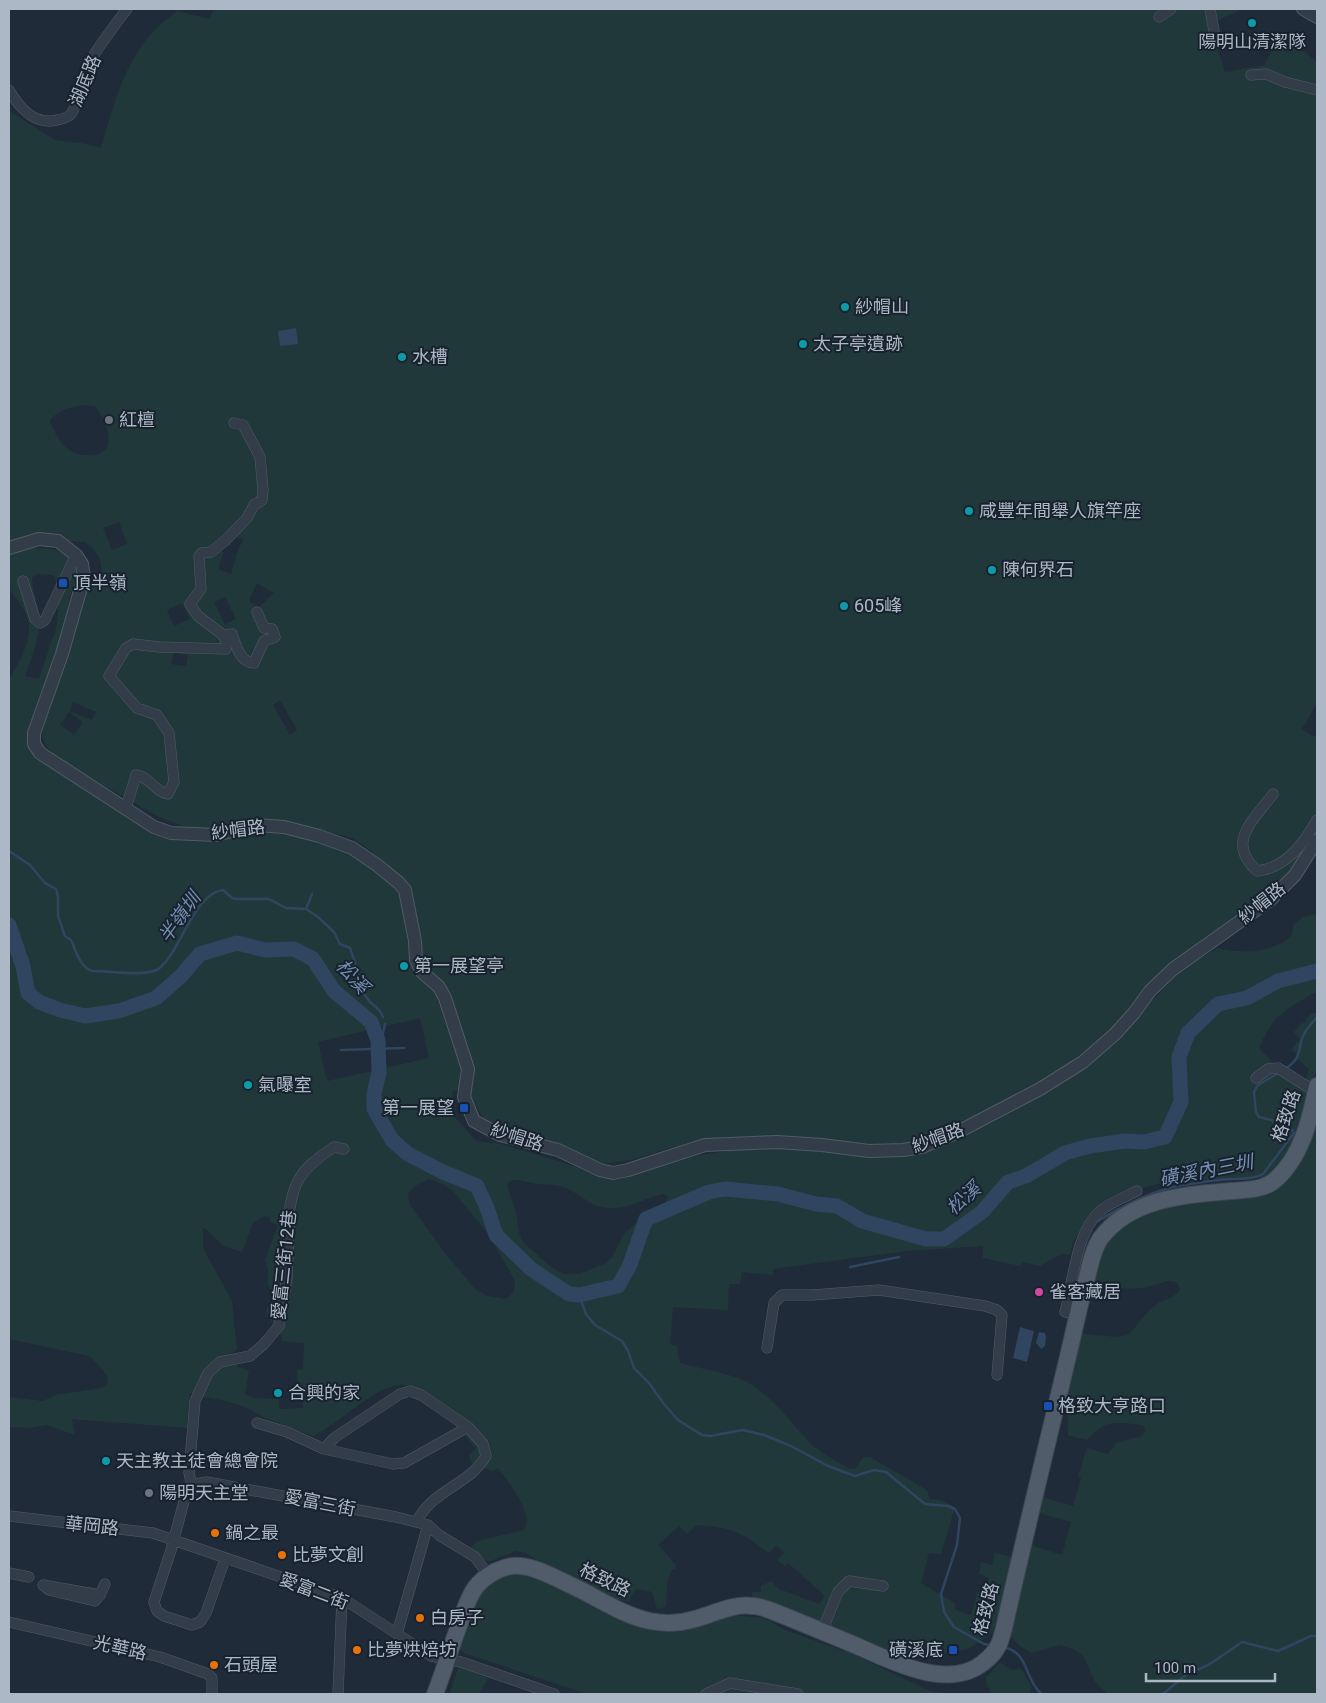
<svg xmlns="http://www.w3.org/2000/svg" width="1326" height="1703" font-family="Roboto,'Noto Sans TC',sans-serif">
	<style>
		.green { fill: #21383a; fill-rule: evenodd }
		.water { fill: #2f4560 }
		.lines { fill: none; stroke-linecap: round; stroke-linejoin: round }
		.stream { stroke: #2f4560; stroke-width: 2.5 }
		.river { stroke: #2f4560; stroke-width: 15 }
		.minor-casing { stroke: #505b67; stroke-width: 11 }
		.tertiary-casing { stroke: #505b67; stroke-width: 14 }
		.primary-casing { stroke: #3c4653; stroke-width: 18 }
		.minor { stroke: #333d49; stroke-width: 10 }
		.tertiary { stroke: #333d49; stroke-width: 12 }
		.primary { stroke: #505c6a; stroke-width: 16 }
		.culture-dot { fill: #0f9aa8; stroke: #18222e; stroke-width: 2 }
		.worship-dot { fill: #6b7280; stroke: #18222e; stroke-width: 2 }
		.transit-dot { fill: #1a4fb4; stroke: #18222e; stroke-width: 2 }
		.hotel-dot { fill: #d1479c; stroke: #18222e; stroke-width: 2 }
		.food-dot { fill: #e8710a; stroke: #18222e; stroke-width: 2 }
		.labels { text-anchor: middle; stroke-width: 4; stroke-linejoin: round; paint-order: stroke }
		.poi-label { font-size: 18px; fill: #adb8c6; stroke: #18222e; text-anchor: start }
		.street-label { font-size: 18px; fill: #adb8c6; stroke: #18222e }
		.water-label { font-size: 19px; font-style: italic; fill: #738fb1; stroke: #18222e }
	</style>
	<rect width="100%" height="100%" fill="#1f2b39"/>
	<path class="green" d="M214 9H1239L1238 11 1209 24 1225 72 1265 65 1276 41 1305 52 1317 62V703L1302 729 1314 737 1317 732V834L1301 861 1267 897 1160 974 1110 1031 1081 1055 1038 1084 995 1109 919 1143 881 1147 845 1142 727 1138 694 1141 631 1160 601 1164 580 1156 560 1144 495 1127 484 1119 471 1098 470 1068 446 987 436 975 424 967 409 885 372 852 353 838 290 823 218 830 183 826 157 816 61 761 47 747 42 737V722L81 598 91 581 100 579 103 576 100 559 93 548 85 542 71 541 39 534 9 543V111L55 140 81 143 101 148C113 108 123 65 151 34 158 25 169 18 177 11L209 19ZM86 405 95 406C108 422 121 458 86 455 80 455 73 453 68 449 60 444 55 432 50 423 52 411 75 406 86 405ZM119 522 127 544 112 550 103 528ZM233 537 243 539 236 556 220 551ZM224 552 236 557 231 574 218 569ZM257 583 274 593 259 607 249 601ZM225 597 236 619 225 624 214 602ZM182 603 190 619 174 626 167 610ZM174 652 188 655 186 666 171 664ZM280 700 297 730 290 735 273 705ZM73 702 96 712 92 720 70 711ZM69 712 83 722 74 735 60 725Z
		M30 548 50 549 69 554 84 575 71 593 58 653 43 700 29 725V744L150 831 257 829 294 832 359 858 368 863 398 891 409 927 413 973 439 996 451 1039 464 1070 461 1090H453L451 1113 476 1141 501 1144 574 1166 597 1176 634 1175 700 1155 735 1150 808 1148 923 1150 948 1143 997 1120 1053 1089 1104 1052 1182 969 1218 948C1241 954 1275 953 1292 935L1293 925 1303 917 1317 914V993H1314C1284 1011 1273 1014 1259 1048L1275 1065 1305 1081 1309 1069 1295 1057 1297 1054 1291 1050 1300 1039 1294 1032 1302 1023H1305L1311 1013H1317V1065L1305 1122 1273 1177 1157 1184 1125 1193 1093 1211 1073 1242 1070 1255 1062 1254 1040 1266 1022 1262 1020 1266 983 1258V1246L907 1251 773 1269V1275L742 1272 740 1284H729L728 1310 673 1307 670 1344 677 1346 680 1363C701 1369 727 1372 747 1382 772 1396 791 1423 811 1444 820 1453 839 1462 850 1469L856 1468 863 1457H870L927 1490 930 1499 941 1500 955 1507 941 1554 929 1553 921 1583 955 1603V1610L971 1615 977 1593 980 1591 984 1593 989 1578 979 1574 981 1562 992 1565 995 1553 1012 1557 996 1625 988 1636 972 1647 954 1653 911 1657 880 1650 753 1599 752 1592H761V1586L771 1581 779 1589 819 1604 823 1600 824 1595 788 1563 785 1566 777 1560 784 1553 777 1545 769 1553C761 1548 754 1542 746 1537 731 1528 713 1526 696 1525L687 1534 679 1526 658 1545 676 1565 675 1569H672L667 1583 666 1607 657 1609 652 1592 636 1589 628 1602 609 1597 558 1572 525 1553 516 1551 491 1561C482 1561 476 1555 471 1548L477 1541 524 1530C535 1515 508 1481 498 1468L493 1471 472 1464 469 1455 476 1449C460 1429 433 1388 406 1385 394 1383 377 1392 367 1399 349 1411 332 1427 313 1436L263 1417 245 1407 222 1400 203 1397 190 1393 187 1428 72 1419 75 1435 47 1425 29 1428 9 1427V1397L43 1401 55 1395 102 1388 107 1384 108 1378 100 1366 89 1356 9 1339V680C30 641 41 626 9 589V553ZM37 574 52 575 55 577C58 589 60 631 52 639L39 679 25 676C30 661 39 640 39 625 40 609 33 594 32 578ZM420 1018 429 1058 327 1081 318 1042ZM429 1179 445 1185 453 1191 489 1235 515 1281 514 1290 510 1296 504 1299 488 1296 476 1290 445 1253 410 1205 408 1194 413 1187ZM515 1180C523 1180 530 1183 538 1184 548 1185 559 1184 568 1189 586 1198 592 1209 614 1208 632 1208 646 1197 663 1194L668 1197 663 1207 645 1215 625 1233 612 1257 606 1263 580 1274H564L551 1267 523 1242 519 1233 516 1213 507 1184 510 1181ZM265 1216 270 1218V1222L278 1225 265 1260 268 1270V1285L273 1292 271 1303 266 1310 272 1324 281 1334 282 1341 304 1343 303 1370H287H297L298 1388 302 1389 303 1408 279 1409V1399L254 1398 245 1394 249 1371 239 1367 227 1356 237 1350 232 1301 203 1248V1227L224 1246 242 1252 253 1223Z
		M1317 1114V1694H1107L1094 1680 1084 1657 1073 1649 1059 1645 1031 1653 1020 1646 1010 1636 1030 1545 1062 1555 1071 1522 1039 1513 1042 1497 1073 1506 1081 1478 1078 1476 1087 1448 1108 1454 1116 1443 1142 1436 1145 1431 1144 1426 1141 1425C1115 1422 1105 1420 1087 1440L1068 1435V1416L1061 1404 1078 1333 1116 1337 1130 1334C1138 1324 1146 1312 1157 1304 1164 1299 1175 1298 1180 1290 1180 1285 1176 1281 1170 1281 1162 1282 1152 1286 1143 1288 1124 1291 1107 1285 1089 1281L1095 1254 1126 1220 1179 1202 1263 1193Z
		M526 1574 551 1584 582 1600 655 1631 679 1632 712 1620 733 1615 763 1618 788 1631 855 1655 930 1691 954 1694H587L464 1653 457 1647C467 1620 473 1583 506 1576 512 1574 519 1575 526 1574Z
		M999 1663 1003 1664 1011 1670 1021 1669 1032 1687 1029 1694H992L987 1686 986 1678Z
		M459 1666 488 1678 479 1694H449Z"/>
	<path class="water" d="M296 328 298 344 280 346 278 331Z
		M1020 1327 1034 1331 1027 1362 1013 1358Z
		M1039 1332 1045 1333 1046 1337 1045 1346 1041 1349 1036 1343Z"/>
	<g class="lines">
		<path class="stream" d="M9 851 30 865 45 883 56 889 58 897V916L65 936 71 940C76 951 80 967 92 971 110 971 137 976 154 971 177 964 192 893 223 890L232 898 236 899H269L286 908 306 909 318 917 334 932 340 944 350 948 357 969 359 987 370 1002 380 1011 383 1017
			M306 909 312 894
			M378 1040 383 1033 385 1024
			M341 1050 404 1048
			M1285 1069C1304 1057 1296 1050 1304 1034 1307 1028 1313 1022 1317 1017
			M1096 1222C1123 1206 1151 1191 1182 1185 1198 1183 1214 1180 1229 1179 1241 1178 1252 1180 1263 1174L1294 1133 1292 1130 1282 1127 1275 1121 1259 1117 1256 1112 1254 1092 1258 1085 1280 1072
			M850 1267 899 1257
			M579 1295 586 1314 595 1325 622 1341 628 1351 634 1368 649 1383 664 1404 678 1420 702 1435 710 1436 743 1430 764 1435 791 1446 828 1466 855 1476 874 1470 886 1472 925 1504 948 1506 955 1509 960 1518 957 1545 941 1594 944 1612 954 1627 984 1644 990 1645
			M1006 1648C1023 1652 1025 1668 1032 1681 1034 1686 1038 1690 1041 1694
			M1163 1694 1186 1675 1210 1664 1242 1642 1278 1651 1311 1636H1317"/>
		<path class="river" d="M9 925 23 966 28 993 39 1002 60 1010 85 1016 119 1011 156 998 181 976 200 954 237 943 265 950 294 949 313 959 334 991 371 1022 378 1040 379 1072 374 1094V1109L392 1140 408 1154 443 1172 477 1186 487 1208 496 1235 531 1269 569 1294 579 1295 618 1286 629 1267 646 1219 709 1192 725 1189 778 1194 816 1204 837 1206 862 1221 926 1239H944L982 1212 1008 1182 1026 1176 1065 1153 1090 1146 1125 1141 1144 1142 1165 1137 1181 1102 1179 1057 1188 1033 1218 1004 1247 998 1278 981 1317 971"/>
		<defs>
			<path id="minor" d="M1210 9 1214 31
				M1159 17 1171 9
				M1251 75 1266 74 1285 82 1317 90
				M9 90C19 107 34 126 57 120 62 119 68 118 71 114 81 100 81 78 89 63 100 44 114 26 127 9
				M23 581 35 619 40 623 45 620 76 555
				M223 635 232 634C236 646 240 662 254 663L264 641 275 637 272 629 264 628 257 612
				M1273 794C1254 820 1225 842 1257 871 1286 868 1304 843 1317 820
				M126 808 136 775C149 776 155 792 168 794L174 782 169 733 157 715 137 708 109 676 126 648 133 644 159 647 226 649V641L223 635 198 616 190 604 201 589 199 556 202 553 211 552 226 540 247 518 254 505 262 500 263 490 260 457 243 425 234 423
				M1256 1078 1268 1069 1278 1068 1316 1092
				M1077 1315 1065 1312C1073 1282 1076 1233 1099 1212 1109 1203 1125 1197 1137 1191
				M767 1348 774 1303 782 1295H812L879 1290 985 1306 997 1310 1002 1315 997 1375
				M257 1423 287 1432 324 1449 393 1464 404 1463 468 1427
				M324 1449 334 1438 400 1394 410 1391 421 1395 468 1427 483 1444 486 1456C471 1484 430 1491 417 1522
				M192 1486 189 1473 195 1401 208 1373 220 1362 250 1356 263 1345 279 1326 287 1278 289 1227H287C293 1183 296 1172 334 1147L344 1149
				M9 1516 153 1533 342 1598 431 1656 461 1662 554 1694
				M225 1559 206 1613 200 1622 192 1625 164 1616 157 1611 154 1602 171 1550 186 1494 195 1484 207 1482 396 1517 428 1525 439 1535 475 1557 489 1576
				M9 1573 29 1577
				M100 1595 95 1601 49 1590 43 1585 100 1595 105 1584
				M9 1622 160 1657 208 1674 212 1678V1694
				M822 1631 838 1592 849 1581 883 1586
				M397 1634 428 1525
				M338 1694 342 1598
				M706 1694 730 1683 798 1694"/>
			<path id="tertiary" d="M1303 9 1317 17
				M9 548 39 539 58 541 76 555 82 564 84 577 62 654 34 733V744L40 753 154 827 171 833 216 835 257 825 284 827 319 836 352 848 377 865 399 883 405 890 415 941 416 960 422 972 439 987 445 998 468 1069 464 1097 474 1121 500 1135 558 1150 600 1170 613 1173 628 1170 705 1145 777 1142 822 1145 869 1151 903 1150 922 1147 956 1133 1040 1089 1083 1062 1115 1034 1134 1013 1150 991 1173 969 1270 900 1295 875 1317 840"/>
			<path id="primary" d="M435 1694C444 1671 451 1646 460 1623 464 1611 468 1598 475 1588 485 1575 504 1564 521 1566 538 1567 565 1583 581 1590 602 1601 626 1616 650 1621 664 1624 681 1623 695 1619 714 1614 733 1603 753 1606 760 1606 766 1609 772 1611 800 1622 828 1634 857 1646 892 1661 947 1691 983 1663 989 1658 995 1653 998 1646 1001 1641 1002 1634 1004 1628 1025 1534 1048 1441 1070 1348 1075 1326 1080 1303 1086 1281 1090 1267 1092 1251 1100 1239 1130 1198 1185 1195 1231 1191 1245 1190 1263 1190 1274 1181 1302 1157 1310 1119 1317 1086"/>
		</defs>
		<use href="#minor" class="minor-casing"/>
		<use href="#tertiary" class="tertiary-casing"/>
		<use href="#primary" class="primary-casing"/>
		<use href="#minor" class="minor"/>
		<use href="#tertiary" class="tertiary"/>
		<use href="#primary" class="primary"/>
	</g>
	<g class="culture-dot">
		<circle cx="1252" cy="23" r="5"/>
		<circle cx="845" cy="307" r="5"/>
		<circle cx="803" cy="344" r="5"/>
		<circle cx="402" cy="357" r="5"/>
		<circle cx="969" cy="511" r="5"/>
		<circle cx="992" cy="570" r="5"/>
		<circle cx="844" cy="606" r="5"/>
		<circle cx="404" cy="966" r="5"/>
		<circle cx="248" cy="1085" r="5"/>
		<circle cx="278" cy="1393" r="5"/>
		<circle cx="106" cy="1461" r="5"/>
	</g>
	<g class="worship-dot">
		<circle cx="109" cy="420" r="5"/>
		<circle cx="149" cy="1493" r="5"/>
	</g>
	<g class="transit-dot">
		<rect x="58" y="578" width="10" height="10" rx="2.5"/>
		<rect x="459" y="1103" width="10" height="10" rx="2.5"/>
		<rect x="1043" y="1401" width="10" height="10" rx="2.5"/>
		<rect x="948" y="1645" width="10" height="10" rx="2.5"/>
	</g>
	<circle class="hotel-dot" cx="1039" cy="1292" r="5"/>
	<g class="food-dot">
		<circle cx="215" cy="1533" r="5"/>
		<circle cx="282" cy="1555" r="5"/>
		<circle cx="420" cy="1618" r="5"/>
		<circle cx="357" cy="1650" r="5"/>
		<circle cx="214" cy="1665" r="5"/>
	</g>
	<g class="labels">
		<g class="poi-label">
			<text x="1252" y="48" text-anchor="middle">陽明山清潔隊</text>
			<text x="855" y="313">紗帽山</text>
			<text x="813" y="350">太子亭遺跡</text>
			<text x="412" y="363">水槽</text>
			<text x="119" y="426">紅檀</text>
			<text x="979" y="517">咸豐年間舉人旗竿座</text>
			<text x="1002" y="576">陳何界石</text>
			<text x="73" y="589">頂半嶺</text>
			<text x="854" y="612">605峰</text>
			<text x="414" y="972">第一展望亭</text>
			<text x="258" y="1091">氣曝室</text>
			<text x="454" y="1114" text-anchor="end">第一展望</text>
			<text x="1049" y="1298">雀客藏居</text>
			<text x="288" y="1399">合興的家</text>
			<text x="1058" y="1412">格致大亨路口</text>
			<text x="116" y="1467">天主教主徒會總會院</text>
			<text x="159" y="1499">陽明天主堂</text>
			<text x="225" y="1539">鍋之最</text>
			<text x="292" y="1561">比夢文創</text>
			<text x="430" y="1624">白房子</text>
			<text x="367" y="1656">比夢烘焙坊</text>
			<text x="943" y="1656" text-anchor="end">磺溪底</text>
			<text x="224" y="1671">石頭屋</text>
		</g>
		<g class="street-label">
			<text transform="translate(85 81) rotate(-67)" y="6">湖底路</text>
			<text transform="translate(238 830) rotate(-7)" y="6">紗帽路</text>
			<text transform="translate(1262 903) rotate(-39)" y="6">紗帽路</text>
			<text transform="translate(1286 1116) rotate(-71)" y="6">格致路</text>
			<text transform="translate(517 1137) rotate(18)" y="6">紗帽路</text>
			<text transform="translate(938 1138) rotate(-20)" y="6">紗帽路</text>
			<text transform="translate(284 1265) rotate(-84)" y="6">愛富三街12巷</text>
			<text transform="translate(320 1503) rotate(11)" y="6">愛富三街</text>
			<text transform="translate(92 1526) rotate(6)" y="6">華岡路</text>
			<text transform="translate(605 1580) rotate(26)" y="6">格致路</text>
			<text transform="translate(314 1591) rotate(21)" y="6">愛富二街</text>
			<text transform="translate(986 1609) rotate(-75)" y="6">格致路</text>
			<text transform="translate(120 1648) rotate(13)" y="6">光華路</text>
		</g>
		<g class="water-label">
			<text transform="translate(179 917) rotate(-54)" y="7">半嶺圳</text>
			<text transform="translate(353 976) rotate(48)" y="7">松溪</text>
			<text transform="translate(1206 1170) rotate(-11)" y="7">磺溪內三圳</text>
			<text transform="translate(963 1198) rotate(-41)" y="7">松溪</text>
		</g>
	</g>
	<rect width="1326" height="1703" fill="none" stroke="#adb8c6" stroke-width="20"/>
	<path d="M1146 1673v8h129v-8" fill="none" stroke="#adb8c6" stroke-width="2.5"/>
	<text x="1154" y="1673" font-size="15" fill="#adb8c6" stroke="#18222e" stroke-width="4" paint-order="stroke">100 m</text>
</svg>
